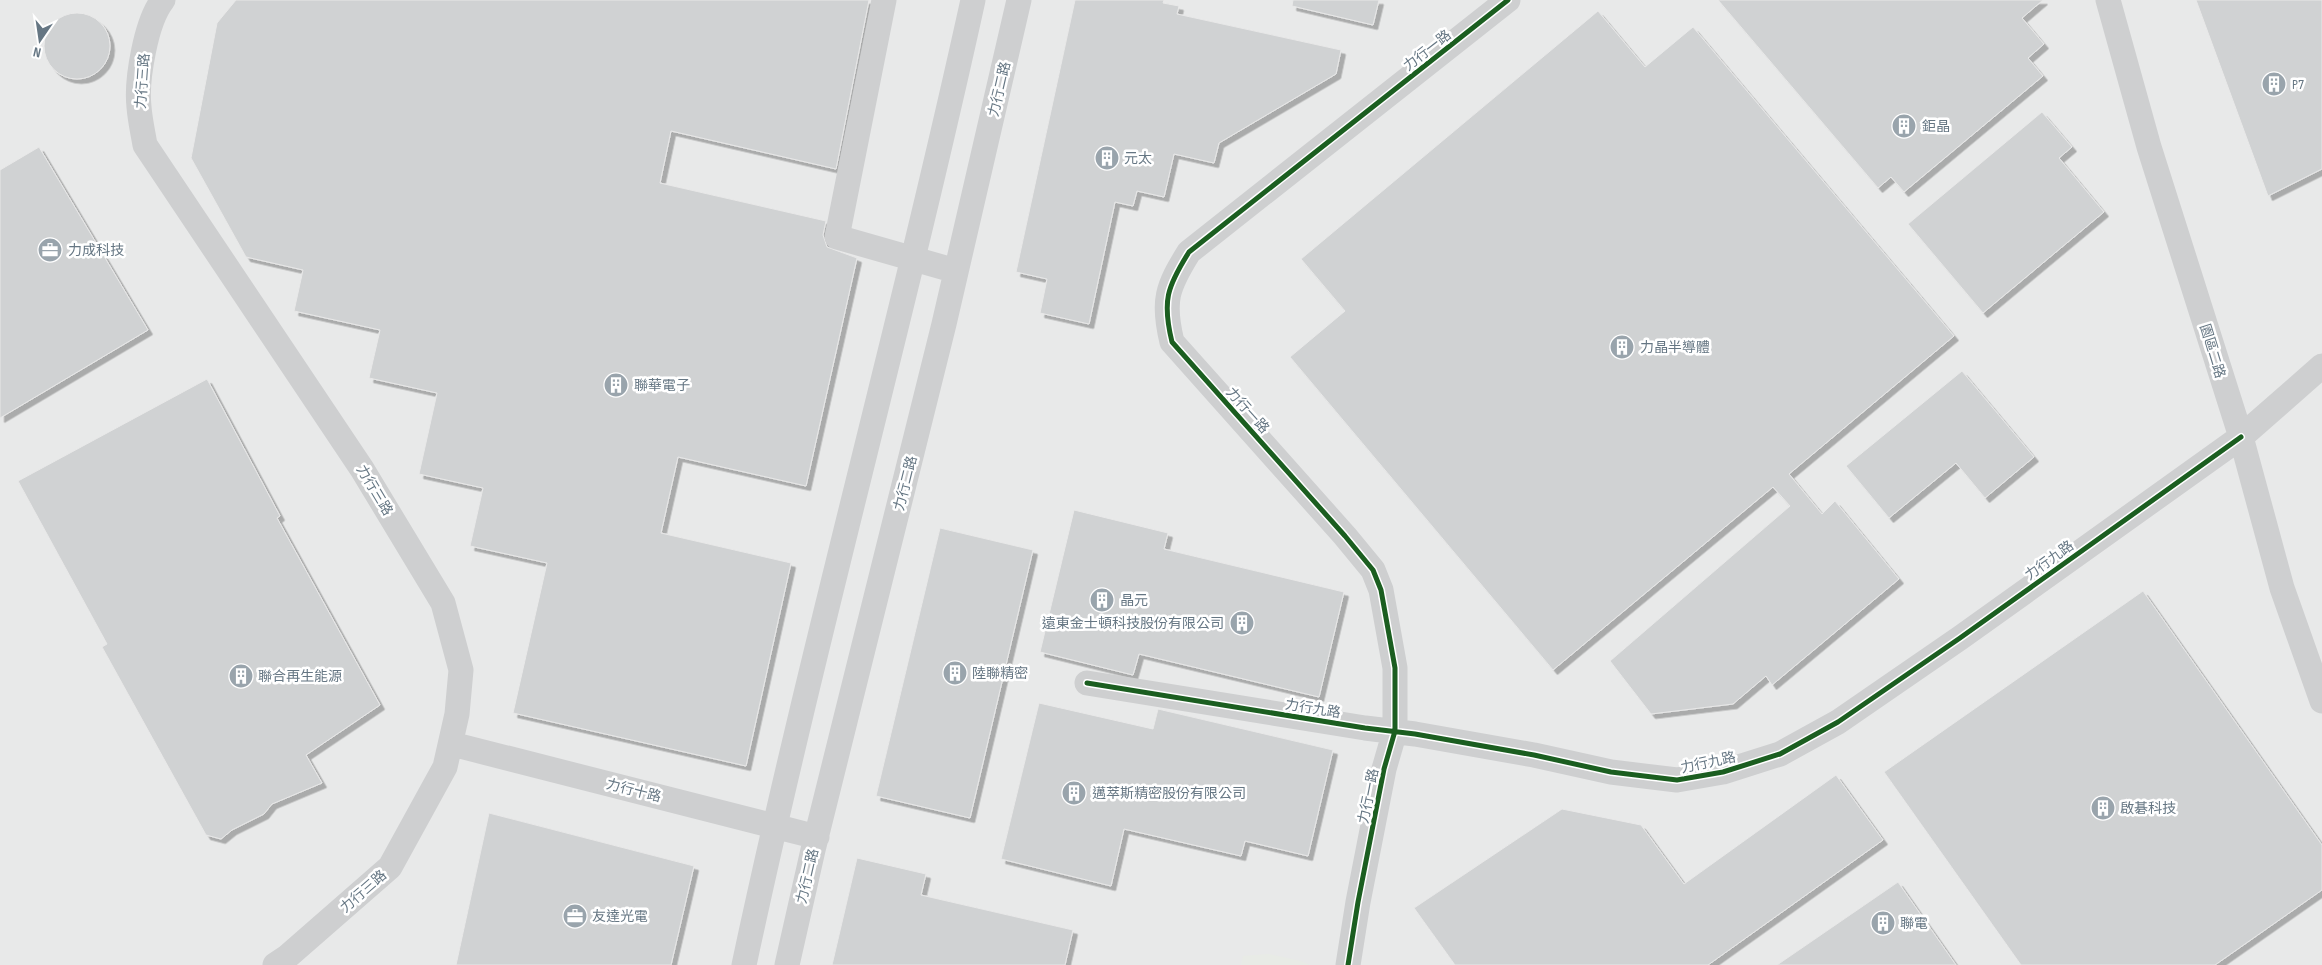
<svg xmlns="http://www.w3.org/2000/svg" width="2322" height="965" font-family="'Sofia Sans Condensed','Noto Sans TC',sans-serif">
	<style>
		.built { fill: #e8e9e9 }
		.green { fill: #e8ebe6 }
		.building { fill: #d0d2d3; stroke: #e8e8e8; filter: url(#shadow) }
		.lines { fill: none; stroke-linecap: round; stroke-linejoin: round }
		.minor { stroke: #cecfd0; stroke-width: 25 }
		.cycleway-casing { stroke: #fff; stroke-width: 8 }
		.cycleway { stroke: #1b5e20; stroke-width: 5 }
		.labels { text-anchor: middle; stroke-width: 5; stroke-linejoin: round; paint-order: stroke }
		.street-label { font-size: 14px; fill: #657683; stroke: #fff }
		.poi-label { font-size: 14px; fill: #657683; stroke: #fff; text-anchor: start }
	</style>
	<defs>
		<filter id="shadow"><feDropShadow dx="4.5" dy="4.5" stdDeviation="0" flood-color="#0004"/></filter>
	</defs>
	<rect width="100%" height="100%" fill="#f9f9f9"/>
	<path class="built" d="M0 0H2322V965H0Z"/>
	<path class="green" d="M1269 954 1301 961 1310 965H1241L1243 956Z"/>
	<path class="building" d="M236 0H869L836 169 671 131 660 183 826 221 823 235 827 247 857 258 806 486 678 457 661 533 791 563 746 766 513 713 547 563 470 546 483 488 419 474 437 393 369 378 380 330 294 311 303 270 246 257 191 158 217 23Z
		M1075 0H1164L1163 3 1179 6 1177 14 1341 50 1336 74 1219 143 1214 163 1174 154 1164 197 1137 191 1133 206 1115 202 1089 324 1040 313 1047 279 1016 272Z
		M1293 0H1379L1373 25 1292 6Z
		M1718 0H2043L2022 18 2044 44 2028 58 2043 76 1904 192 1891 177 1878 188Z
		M2196 0H2322V169L2268 196Z
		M1598 11 1645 67 1693 27 1954 336 1789 474 1822 514 1835 501 1899 579 1772 685 1766 676 1733 704 1651 714 1610 661 1790 506 1773 487 1553 670 1290 357 1345 311 1301 259Z
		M44 46a33 33 0 1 1 66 0a33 33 0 1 1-66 0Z
		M2042 112 2072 147 2059 158 2104 212 1983 313 1908 224Z
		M39 147 148 330 0 418V170Z
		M1962 371 2034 457 1985 498 1956 463 1889 518 1846 466Z
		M207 379 280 516 277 518 380 705 306 755 322 783 272 804 264 814 232 830 221 839 206 835 102 647 107 644 18 481Z
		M1074 510 1168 533 1164 549 1344 592 1319 697 1139 654 1133 675 1040 652Z
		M940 528 1033 550 970 818 876 796Z
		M2143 591 2322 845V890L2215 965H2021L1884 772Z
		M1039 703 1153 729 1158 709 1333 750 1308 856 1245 841 1241 856 1124 829 1111 886 1001 859Z
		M1836 775 1883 840 1708 965H1455L1414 908 1562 809 1641 825 1684 884Z
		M489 813 694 866 671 965H456Z
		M857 858 926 874 921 895 1073 930 1065 965H832Z
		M1898 882 1956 965H1777Z"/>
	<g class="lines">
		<path class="minor" d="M163 0C146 21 136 80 139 107 140 120 143 133 145 145L362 469 443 603 461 670 457 714 445 767 390 867 287 957 275 965
			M884 0 837 237 956 271
			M2108 0 2149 147 2241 437 2282 588 2322 701
			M1087 683 1365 728 1415 734 1534 755 1611 772 1677 780 1723 772 1780 754 1838 722 1960 638 2241 437 2322 366
			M452 744 817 837
			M744 965C813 642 902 323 973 0
			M787 965 813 850 944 324 1019 0
			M1348 965 1358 902 1384 769 1395 731V668L1381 590 1373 570 1345 536 1172 342C1162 301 1167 287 1189 252L1508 0"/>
		<defs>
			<path id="cycleway" d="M1087 683 1365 728 1415 734 1534 755 1611 772 1677 780 1723 772 1780 754 1838 722 1960 638 2241 437
				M1348 965 1358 902 1384 769 1395 731V668L1381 590 1373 570 1345 536 1172 342C1162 301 1167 287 1189 252L1508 0"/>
		</defs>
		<use href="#cycleway" class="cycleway-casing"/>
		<use href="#cycleway" class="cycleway"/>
	</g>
	<defs>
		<symbol id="building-disc" viewBox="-11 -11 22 22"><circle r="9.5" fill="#99a4ac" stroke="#fff"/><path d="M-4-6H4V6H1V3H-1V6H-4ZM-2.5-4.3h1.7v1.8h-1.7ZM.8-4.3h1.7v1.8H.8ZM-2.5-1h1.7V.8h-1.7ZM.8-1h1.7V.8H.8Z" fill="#fff"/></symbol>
		<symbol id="office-disc" viewBox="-11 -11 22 22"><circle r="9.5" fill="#99a4ac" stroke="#fff"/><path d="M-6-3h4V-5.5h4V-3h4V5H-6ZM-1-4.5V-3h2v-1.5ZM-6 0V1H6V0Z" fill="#fff"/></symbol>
	</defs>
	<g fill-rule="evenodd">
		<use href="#building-disc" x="2260" y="70" width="28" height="28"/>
		<use href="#building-disc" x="1890" y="112" width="28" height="28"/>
		<use href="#building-disc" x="1093" y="144" width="28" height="28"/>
		<use href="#office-disc" x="36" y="236" width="28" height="28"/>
		<use href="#building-disc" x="1608" y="333" width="28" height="28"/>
		<use href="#building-disc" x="602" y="371" width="28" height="28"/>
		<use href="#building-disc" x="1088" y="586" width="28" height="28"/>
		<use href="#building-disc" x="1228" y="609" width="28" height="28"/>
		<use href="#building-disc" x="941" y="659" width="28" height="28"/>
		<use href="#building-disc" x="227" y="662" width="28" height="28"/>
		<use href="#building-disc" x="1060" y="779" width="28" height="28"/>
		<use href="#building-disc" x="2089" y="794" width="28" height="28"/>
		<use href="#office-disc" x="561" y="902" width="28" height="28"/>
		<use href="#building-disc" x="1869" y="909" width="28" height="28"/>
	</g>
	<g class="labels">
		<g class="street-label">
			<text transform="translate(1427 50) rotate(-38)" y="5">力行一路</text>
			<text transform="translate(142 81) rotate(-86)" y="5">力行三路</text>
			<text transform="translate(999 89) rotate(-77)" y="5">力行二路</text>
			<text transform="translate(2213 351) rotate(73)" y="5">園區二路</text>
			<text transform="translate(1248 410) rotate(48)" y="5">力行一路</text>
			<text transform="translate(905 483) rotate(-76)" y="5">力行二路</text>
			<text transform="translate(375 490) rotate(59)" y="5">力行三路</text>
			<text transform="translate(2049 560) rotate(-36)" y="5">力行九路</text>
			<text transform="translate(1313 708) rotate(9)" y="5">力行九路</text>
			<text transform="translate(1708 762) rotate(-12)" y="5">力行九路</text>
			<text transform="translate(634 790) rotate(14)" y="5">力行十路</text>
			<text transform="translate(1368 796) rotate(-79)" y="5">力行一路</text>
			<text transform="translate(807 876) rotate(-77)" y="5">力行二路</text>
			<text transform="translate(363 891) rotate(-41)" y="5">力行三路</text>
		</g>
		<g class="poi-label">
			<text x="2292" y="89">P7</text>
			<text x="1922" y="131">鉅晶</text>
			<text x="1124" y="163">元太</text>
			<text x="68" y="255">力成科技</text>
			<text x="1640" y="352">力晶半導體</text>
			<text x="634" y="390">聯華電子</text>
			<text x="1120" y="605">晶元</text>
			<text x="1224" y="628" text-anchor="end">遠東金士頓科技股份有限公司</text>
			<text x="972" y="678">陸聯精密</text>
			<text x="258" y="681">聯合再生能源</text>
			<text x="1092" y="798">邁萃斯精密股份有限公司</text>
			<text x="2120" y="813">啟碁科技</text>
			<text x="592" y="921">友達光電</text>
			<text x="1900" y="928">聯電</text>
		</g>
	</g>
	<g transform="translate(40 40) rotate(193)" stroke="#ffffff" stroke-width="4" paint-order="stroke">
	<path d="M0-4L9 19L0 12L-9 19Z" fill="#657683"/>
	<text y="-8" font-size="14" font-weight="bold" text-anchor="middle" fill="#657683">N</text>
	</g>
</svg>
